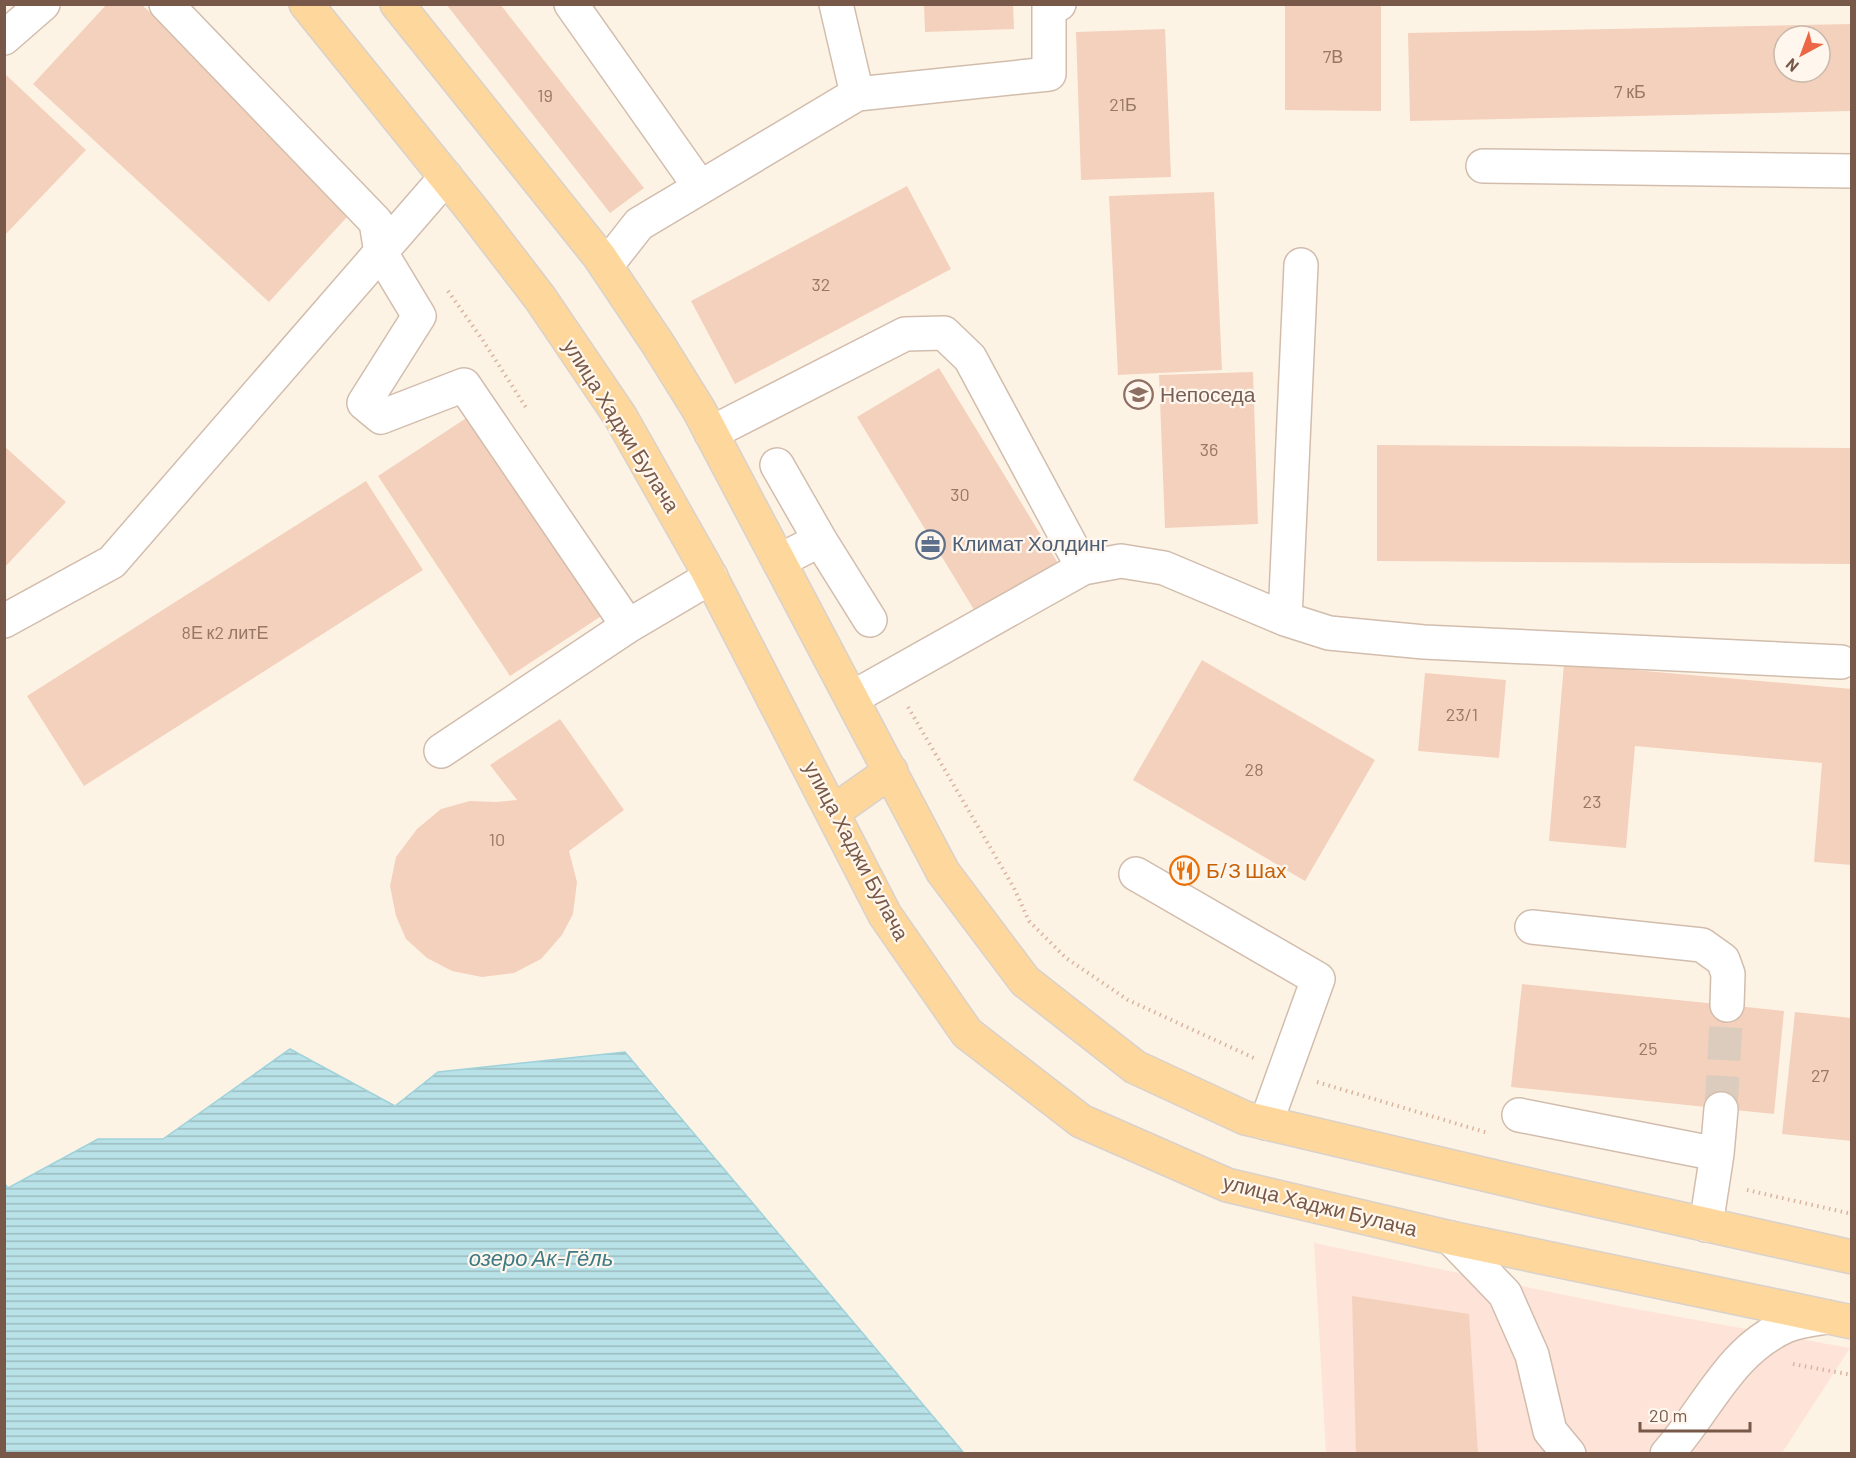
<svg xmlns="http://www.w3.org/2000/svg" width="1856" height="1458" font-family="Barlow,sans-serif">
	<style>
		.commercial { fill: #fee3d9 }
		.water { fill: url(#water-rules); stroke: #9fd2da; stroke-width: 1.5 }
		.building { fill: #f4d1bc; fill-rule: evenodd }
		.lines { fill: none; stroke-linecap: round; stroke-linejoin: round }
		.minor-tunnel { stroke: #dcccbe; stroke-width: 33; stroke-dasharray: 33 16; stroke-linecap: butt }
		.minor-casing { stroke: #d2bdad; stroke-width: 36 }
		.major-casing { stroke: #d9d1cc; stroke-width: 36 }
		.path { stroke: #d9b49f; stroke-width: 4; stroke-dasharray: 1.5 4.5; stroke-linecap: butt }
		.minor { stroke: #fff; stroke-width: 33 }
		.major { stroke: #fed79c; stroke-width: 33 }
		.labels { text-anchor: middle; stroke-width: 4.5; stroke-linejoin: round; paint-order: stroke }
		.number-label { font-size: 18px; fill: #977766 }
		.education-label { font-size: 21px; fill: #785e54; stroke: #fff7ed; text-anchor: start }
		.street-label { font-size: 21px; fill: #785949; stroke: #fff7ed }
		.service-label { font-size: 21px; fill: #4e5e75; stroke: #fff7ed; text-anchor: start }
		.food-label { font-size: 21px; fill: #c56008; stroke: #fff7ed; text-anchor: start }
		.water-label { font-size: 22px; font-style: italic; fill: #3f7b85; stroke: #fff7ed }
	</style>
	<defs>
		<pattern id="water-rules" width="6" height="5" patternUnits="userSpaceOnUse" patternTransform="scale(1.5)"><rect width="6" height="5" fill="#b9e2e8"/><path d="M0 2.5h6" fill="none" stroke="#9bbabe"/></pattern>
	</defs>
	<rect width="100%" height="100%" fill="#fdf3e5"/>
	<path class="commercial" d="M1314 1243 1614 1305 1850 1348 1782 1453H1326Z"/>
	<path class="water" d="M290 1049 395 1106 438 1072 625 1052 964 1453H5V1184L8 1188 98 1139H163Z"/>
	<path class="building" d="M107 4H141L358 205 269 302 33 84Z
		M446 4H500L644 188 610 213Z
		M924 4H1013L1014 29 925 32Z
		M1285 4H1381V111L1285 110Z
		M1852 24V111L1410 121 1408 33ZM1784 36H1820V72H1784Z
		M1165 29 1171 177 1081 180 1076 32Z
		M4 73 86 150 4 236Z
		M907 186 951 269 735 384 691 301Z
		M1214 192 1222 370 1118 375 1109 196Z
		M939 368 1064 573 982 623 857 417Z
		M1253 372 1258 524 1165 528 1159 375Z
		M474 413 606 613 510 676 378 476Z
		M1377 445 1852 448V564L1377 561Z
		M4 446 66 502 4 568Z
		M366 481 423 570 84 786 27 696Z
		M1202 660 1375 760 1305 881 1133 780Z
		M1564 664 1852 689V865L1814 862 1822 763 1635 746 1626 848 1549 841Z
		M1425 673 1506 680 1499 758 1418 751Z
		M560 719 624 810 569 851 577 882 573 914 562 935 541 959 514 973 482 977 452 971 427 958 406 939 396 916 390 886 396 857 417 829 441 809 470 801 496 802 517 800 490 765Z
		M1522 984 1784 1011 1774 1114 1511 1087Z
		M1795 1012 1852 1018V1141L1782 1134Z
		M1352 1296 1469 1314 1478 1454H1356Z"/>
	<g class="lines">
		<path class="minor-tunnel" d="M1721 1109 1727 1005"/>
		<defs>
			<path id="minor" d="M166 4 376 222 381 253 419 316 364 403 381 417 464 385 628 626 441 751
				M571 4 700 187
				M4 38 43 4
				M857 94 1049 74V5L1059 4
				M1483 166 1852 171
				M606 266 639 224 857 94 836 4
				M711 433 905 334 944 333 970 358 1083 568
				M777 465 820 540
				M779 561 820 540 870 620
				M1285 619 1301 265
				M4 621 112 562 446 177
				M628 626 711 577
				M852 698 1083 568 1121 561 1164 568 1285 619 1329 633 1424 642 1841 662
				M1136 874 1318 979 1266 1123
				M1532 927 1702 945 1723 960 1728 974 1727 1005
				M1519 1115 1717 1154 1706 1225
				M1717 1154 1721 1109
				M1451 1238 1505 1294 1532 1355 1550 1431 1569 1454
				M1667 1454C1707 1410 1729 1351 1786 1326 1798 1321 1814 1319 1827 1317"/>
			<path id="major" d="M306 4 474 212 540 298 620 416 706 568 885 915 967 1033 1081 1121 1227 1185 1451 1238 1852 1322
				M397 4 599 256 658 344 699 410 943 872 1025 981 1135 1067 1245 1118 1551 1190 1852 1257
				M833 812 891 771"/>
		</defs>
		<use href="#minor" class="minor-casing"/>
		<use href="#major" class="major-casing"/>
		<path class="path" d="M448 291 482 339 527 409
			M908 707 1014 888 1029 921 1066 958 1128 1000 1254 1058
			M1317 1082 1488 1133
			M1747 1190 1852 1214
			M1793 1364 1852 1375"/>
		<use href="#minor" class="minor"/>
		<use href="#major" class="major"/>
	</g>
	<defs>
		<symbol id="school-ring" viewBox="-11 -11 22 22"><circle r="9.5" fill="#fff7ed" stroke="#8d6e63" stroke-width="1.5"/><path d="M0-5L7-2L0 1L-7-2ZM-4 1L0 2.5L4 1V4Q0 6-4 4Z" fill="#8d6e63"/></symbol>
		<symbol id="office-ring" viewBox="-11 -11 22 22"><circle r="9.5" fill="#fff7ed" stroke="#5c6f8a" stroke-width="1.5"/><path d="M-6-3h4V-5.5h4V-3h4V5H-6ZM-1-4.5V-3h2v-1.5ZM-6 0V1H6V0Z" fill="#5c6f8a"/></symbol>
		<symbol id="restaurant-ring" viewBox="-11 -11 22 22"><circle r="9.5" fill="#fff7ed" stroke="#e8710a" stroke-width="1.5"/><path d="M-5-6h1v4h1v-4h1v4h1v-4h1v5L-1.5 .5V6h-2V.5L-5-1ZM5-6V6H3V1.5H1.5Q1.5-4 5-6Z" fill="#e8710a"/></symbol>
	</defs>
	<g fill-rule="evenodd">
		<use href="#school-ring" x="1122" y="378" width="33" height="33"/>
		<use href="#office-ring" x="914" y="528" width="33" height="33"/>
		<use href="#restaurant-ring" x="1168" y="854" width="33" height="33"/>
	</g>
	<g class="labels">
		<g class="number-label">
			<text x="1333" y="63">7В</text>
			<text x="1630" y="98">7 кБ</text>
			<text x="545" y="102">19</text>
			<text x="1123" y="111">21Б</text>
			<text x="821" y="291">32</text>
			<text x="1209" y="456">36</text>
			<text x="960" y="501">30</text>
			<text x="225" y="639">8Е к2 литЕ</text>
			<text x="1462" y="721">23/1</text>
			<text x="1254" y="776">28</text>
			<text x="1592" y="808">23</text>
			<text x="497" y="846">10</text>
			<text x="1648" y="1055">25</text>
			<text x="1820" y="1082">27</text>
		</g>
		<g class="education-label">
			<text x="1160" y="402">Непоседа</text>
		</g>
		<g class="street-label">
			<text transform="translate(621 426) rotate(58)" y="7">улица Хаджи Булача</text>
			<text transform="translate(856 851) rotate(62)" y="7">улица Хаджи Булача</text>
			<text transform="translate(1320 1206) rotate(14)" y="7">улица Хаджи Булача</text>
		</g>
		<g class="service-label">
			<text x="952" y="551">Климат Холдинг</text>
		</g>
		<g class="food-label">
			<text x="1206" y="878">Б/З Шах</text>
		</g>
		<g class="water-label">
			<text x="541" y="1266">озеро Ак-Гёль</text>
		</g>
	</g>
	<rect width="1856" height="1458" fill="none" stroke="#785949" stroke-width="12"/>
	<g transform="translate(1802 54) rotate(221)"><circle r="28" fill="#fff7ed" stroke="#c9b8ab" stroke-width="1.5"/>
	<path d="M0-4.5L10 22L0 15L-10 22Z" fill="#ec6746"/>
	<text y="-9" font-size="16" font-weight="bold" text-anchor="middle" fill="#785949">N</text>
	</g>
	<path d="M1640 1422v9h110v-9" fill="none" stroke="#785949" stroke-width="3"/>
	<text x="1649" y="1422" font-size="18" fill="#785949" stroke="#fff7ed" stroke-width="4.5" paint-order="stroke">20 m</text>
</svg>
